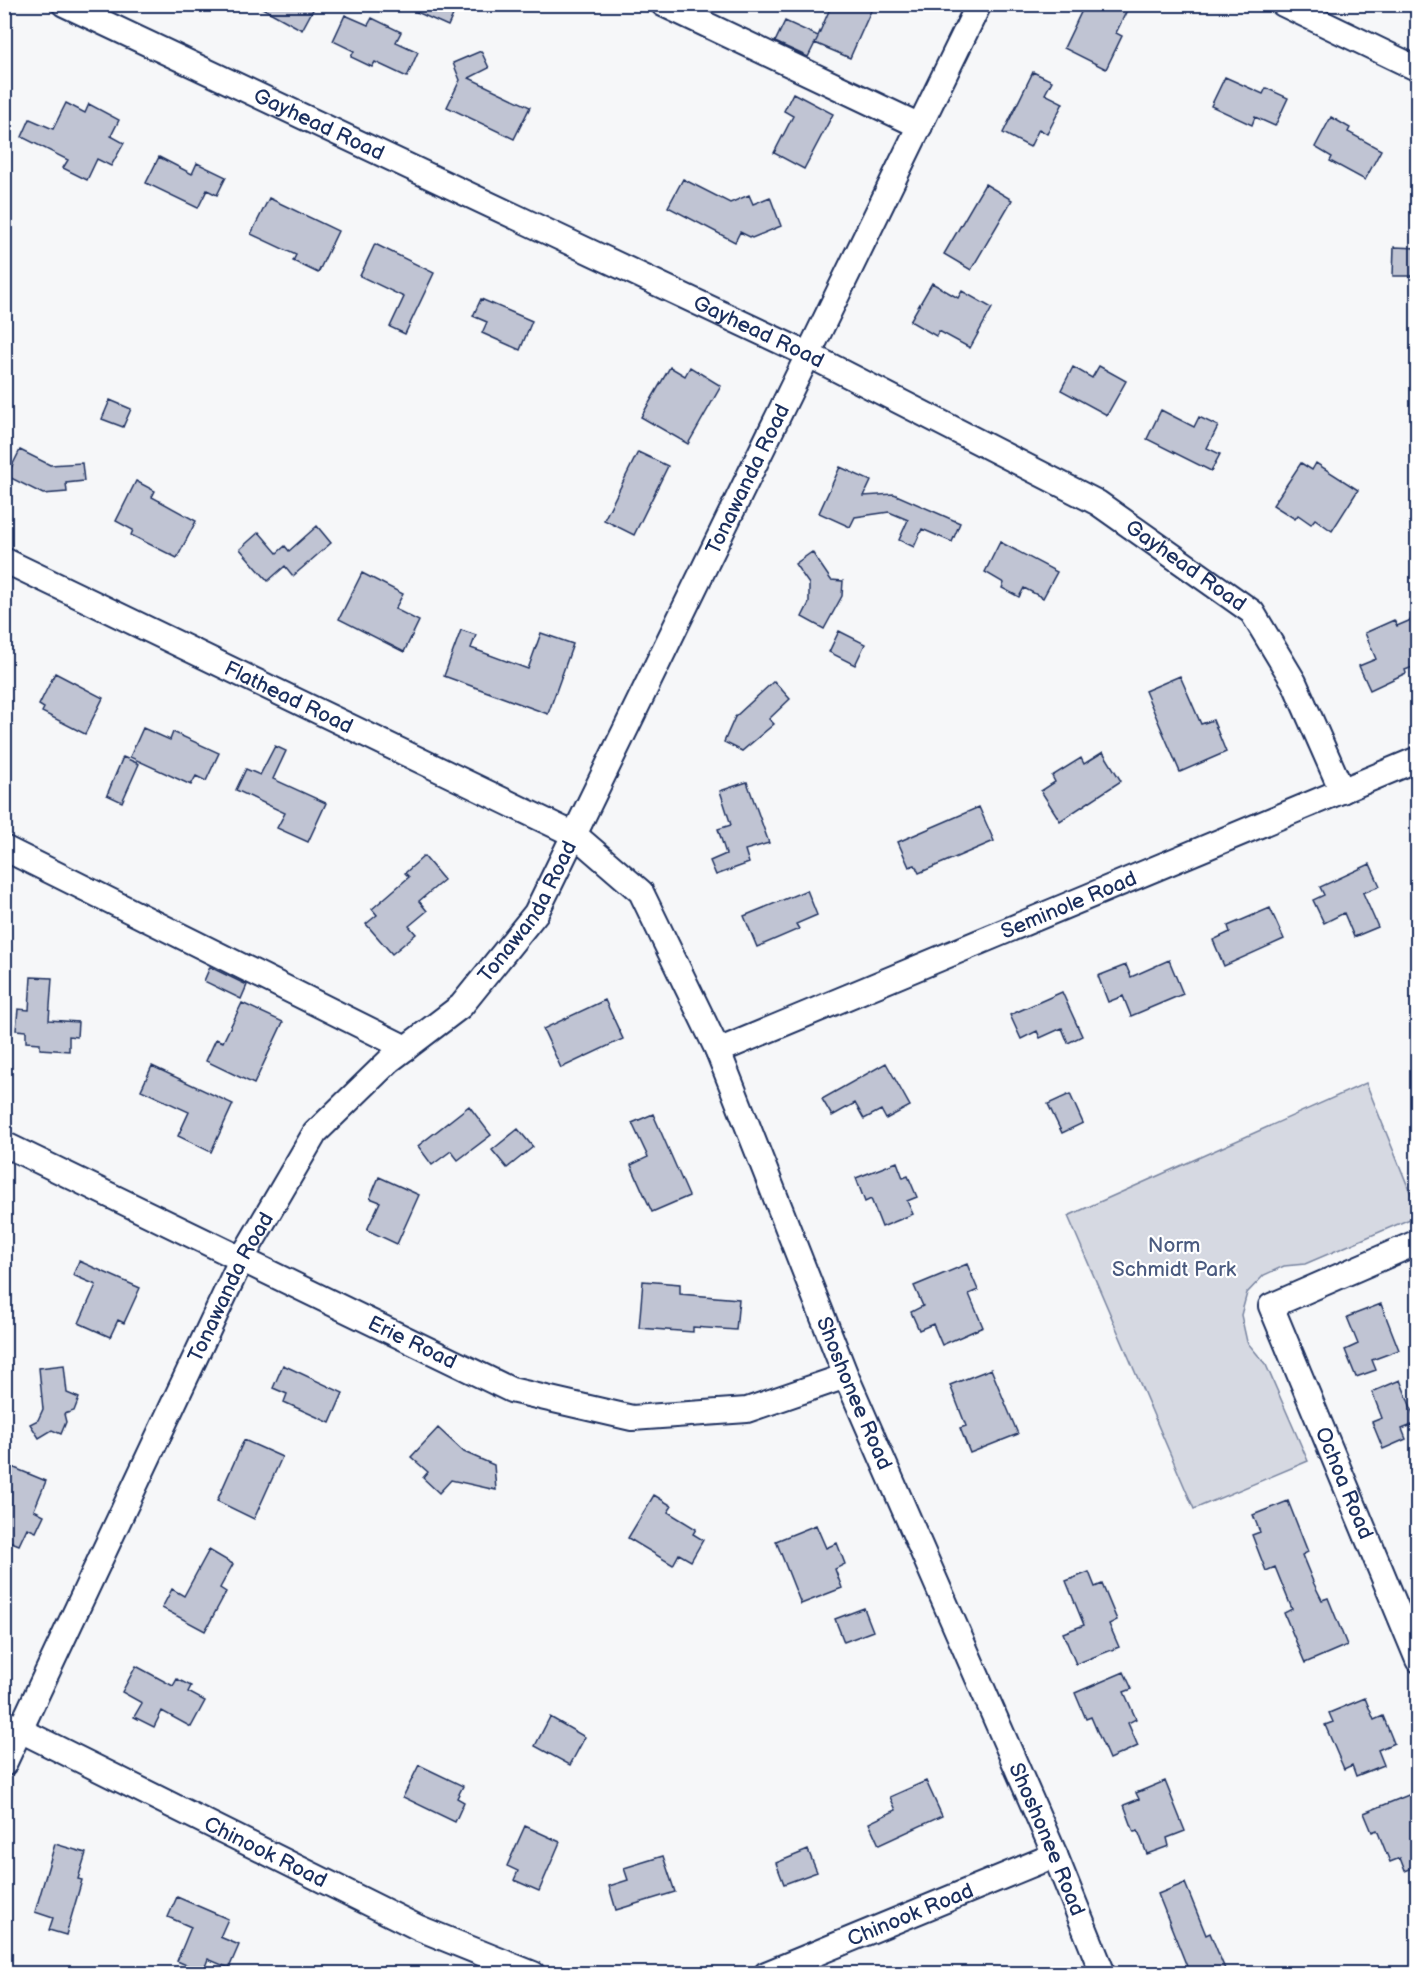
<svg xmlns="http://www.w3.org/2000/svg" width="1422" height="1978" font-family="'Balsamiq Sans',sans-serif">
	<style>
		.green { fill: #d6d9e2; stroke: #7884a0; stroke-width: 1.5 }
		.building { fill: #c0c4d3; stroke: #1b2f5e; stroke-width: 1.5 }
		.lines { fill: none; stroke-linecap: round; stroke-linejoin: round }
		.minor-casing { stroke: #1b2f5e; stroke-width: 28 }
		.minor { stroke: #fff; stroke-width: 24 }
		.labels { text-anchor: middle; stroke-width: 4.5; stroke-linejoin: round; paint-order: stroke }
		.street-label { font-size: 21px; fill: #1b2f5e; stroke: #fff }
		.park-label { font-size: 21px; fill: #4a5a7f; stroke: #fff }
	</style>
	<rect width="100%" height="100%" fill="#f6f7f9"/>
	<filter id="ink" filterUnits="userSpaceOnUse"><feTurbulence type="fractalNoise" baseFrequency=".0167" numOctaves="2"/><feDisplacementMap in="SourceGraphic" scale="12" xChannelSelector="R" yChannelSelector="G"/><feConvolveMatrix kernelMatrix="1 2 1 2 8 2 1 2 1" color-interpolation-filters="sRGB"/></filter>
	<g filter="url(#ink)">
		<path class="green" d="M1366 1083 1417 1209V1216L1305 1264 1284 1266 1264 1275 1247 1293 1241 1315 1247 1342 1266 1365 1308 1461 1194 1509 1068 1216Z"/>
		<path class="building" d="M255 4H316L302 30Z
			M399 4H458L448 26Z
			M832 4H874L850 58 815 43 818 37 808 57 775 42 785 21 818 36Z
			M1085 4H1130L1116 33 1122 36 1106 69 1064 48Z
			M345 15 368 25 372 18 401 32 396 42 418 52 407 77 375 62 372 67 351 57 354 51 333 41Z
			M481 51 489 68 469 78 530 107 514 139 447 107 460 80 453 63Z
			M1033 72 1052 81 1045 94 1063 103 1047 134 1039 129 1030 147 1003 133Z
			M1225 77 1263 94 1266 88 1288 98 1275 126 1255 117 1252 125 1211 106Z
			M793 93 833 114 804 169 774 153 793 116 784 111Z
			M66 103 85 113 89 104 119 120 111 136 124 143 111 166 97 159 87 180 63 168 68 160 22 137 30 119 53 129Z
			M1331 117 1350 128 1348 132 1381 150 1365 180 1330 161 1332 157 1315 147Z
			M159 157 192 174 197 163 226 177 217 195 207 190 198 208 146 183Z
			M683 179 730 203 749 195 753 204 770 197 781 226 752 238 740 232 735 242 668 207Z
			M985 184 1012 200 971 270 944 254Z
			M269 198 338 231 318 273 293 261 296 255 251 234Z
			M375 244 434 273 405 334 390 327 404 297 360 276Z
			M1394 247 1418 248V276H1393Z
			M932 283 958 298 962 291 992 308 970 348 939 331 936 336 910 321Z
			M481 299 532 321 520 350 482 333 487 322 473 316Z
			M1099 366 1126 381 1107 415 1061 390 1073 367 1092 378Z
			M670 367 685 376 690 367 721 386 688 444 641 417Z
			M110 400 131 409 123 427 102 419Z
			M1161 410 1194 427 1199 417 1218 426 1207 448 1220 454 1211 471 1147 439Z
			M20 450 50 465 82 463 84 481 66 483 67 492 43 494 7 476Z
			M638 452 668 466 634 535 604 520Z
			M1301 463 1312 470 1316 463 1358 490 1332 531 1315 519 1311 524 1298 515 1295 519 1273 505Z
			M840 467 871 481 864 496 894 494 960 523 952 542 922 529 914 547 899 540 908 520 889 512 855 517 850 527 819 513Z
			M136 481 155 491 152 497 196 521 177 558 131 535 133 530 116 521Z
			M317 526 331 543 293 576 285 566 268 581 240 549 259 532 277 553 285 546 289 551Z
			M1000 542 1057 572 1043 598 1024 588 1019 597 1002 588 1004 583 985 572Z
			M812 552 831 580 843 581 842 596 824 629 802 617 809 603V584L795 564Z
			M362 573 403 594 395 609 419 621 404 652 339 619Z
			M1418 617V665L1405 670 1406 673 1370 690 1359 666 1376 659 1365 633 1394 620 1397 626Z
			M461 630 476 635 471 648 528 669 541 633 573 644 548 714 444 676Z
			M839 631 865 644 855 665 829 652Z
			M55 673 103 698 85 734 42 712 44 708 39 705Z
			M1180 676 1201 724 1213 720 1226 752 1180 772 1145 691Z
			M774 681 790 699 769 719 774 724 742 751 724 742 735 717Z
			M143 728 170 740 173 732 219 753 206 781 196 776 191 785 130 757Z
			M275 746 286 751 273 779 326 803 308 842 277 828 285 813 236 790 246 769 260 775Z
			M1103 752 1121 781 1060 821 1041 791 1055 782 1052 776 1081 758 1084 764Z
			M123 757 139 764 122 802 107 795Z
			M747 782 769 843 745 850 749 863 716 875 710 861 726 854 718 829 731 825 720 791Z
			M979 807 994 841 919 873 915 865 909 867 898 842Z
			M424 856 444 880 419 901 427 911 409 926 416 934 392 954 366 924 377 915 372 909 409 877 405 873Z
			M1370 864 1380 886 1363 893 1378 927 1354 937 1344 913 1324 923 1313 900 1324 895 1320 887Z
			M807 890 817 915 796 924 799 929 757 947 744 916Z
			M1270 908 1284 939 1224 966 1213 940 1230 932 1228 926Z
			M1169 960 1183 994 1131 1016 1123 996 1108 1002 1098 976 1126 965 1131 977Z
			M210 967 247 985 241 999 204 981Z
			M31 977 52 978 49 1020 78 1022 77 1037 69 1036V1051L40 1049V1043L26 1042V1031L16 1030 18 1009 29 1010Z
			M1062 992 1082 1036 1068 1043 1062 1028 1040 1038 1037 1031 1021 1039 1010 1015Z
			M605 1000 623 1039 561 1068 543 1029Z
			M242 1003 283 1022 254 1084 206 1061 216 1039 223 1042Z
			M886 1063 910 1106 886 1119 881 1110 864 1119 855 1103 832 1116 822 1099Z
			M152 1066 233 1104 211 1152 178 1136 189 1112 141 1090Z
			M1070 1094 1083 1123 1062 1133 1048 1104Z
			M469 1106 491 1135 458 1160 451 1151 432 1165 418 1146Z
			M653 1114 689 1196 652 1212 631 1165 648 1157 632 1123Z
			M518 1129 533 1147 507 1168 492 1150Z
			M897 1162 903 1178 908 1176 917 1197 907 1201 913 1214 882 1227 871 1199 865 1202 856 1178Z
			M379 1177 419 1195 397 1244 367 1230 380 1202 370 1198Z
			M79 1261 140 1288 124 1323 118 1320 110 1337 79 1323 96 1285 73 1275Z
			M967 1264 978 1290 969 1294 983 1327 942 1345 933 1324 919 1330 911 1312 923 1306 914 1286Z
			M643 1281 680 1284V1294L739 1299 736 1330 693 1327V1332L639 1328Z
			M1381 1304 1399 1350 1372 1360 1376 1370 1356 1377 1345 1350 1358 1344 1347 1317Z
			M64 1365 67 1393 79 1398 74 1411 64 1414 66 1422 61 1434 52 1430 39 1438 30 1424 38 1420 43 1409 39 1368Z
			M283 1365 343 1393 330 1423 284 1402 287 1394 273 1388Z
			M991 1369 1018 1434 970 1453 960 1428 966 1426 950 1385Z
			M1400 1380 1417 1423 1402 1429 1406 1439 1383 1449 1372 1422 1382 1418 1372 1392Z
			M438 1428 464 1452 494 1465 496 1490 451 1480 439 1493 423 1478 428 1472 411 1457Z
			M244 1440 282 1457 254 1519 217 1501Z
			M12 1467 46 1481 34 1510 44 1515 36 1532 27 1528 19 1545 4 1539V1483Z
			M654 1495 672 1506 668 1512 696 1529 693 1534 703 1540 691 1561 679 1554 673 1565 628 1538Z
			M1288 1501 1308 1552 1302 1555 1314 1584 1322 1600 1328 1598 1347 1645 1305 1663 1284 1613 1292 1609 1275 1567 1266 1571 1252 1535 1260 1532 1253 1515Z
			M816 1525 826 1548 837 1543 845 1564 835 1569 842 1588 801 1604 776 1541Z
			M209 1550 233 1564 220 1588 226 1592 205 1631 162 1608 172 1589 184 1596Z
			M1089 1572 1095 1587 1102 1584 1117 1620 1109 1624 1119 1647 1076 1664 1063 1633 1084 1625 1066 1581Z
			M864 1608 873 1631 844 1642 835 1619Z
			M136 1666 173 1686 177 1679 191 1686 188 1692 205 1701 191 1727 162 1711 154 1727 134 1717 142 1703 122 1692Z
			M1124 1672 1132 1689 1124 1692 1136 1719 1128 1723 1138 1746 1109 1759 1091 1717 1086 1719 1075 1693Z
			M1365 1698 1374 1720 1383 1716 1394 1743 1378 1750 1384 1765 1356 1776 1352 1765 1344 1769 1325 1725 1333 1722 1329 1713Z
			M550 1717 585 1737 570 1765 535 1746Z
			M419 1765 463 1786 457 1798 464 1802 455 1822 403 1797Z
			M926 1781 942 1816 879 1845 869 1823 896 1810 890 1797Z
			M1165 1781 1185 1831 1167 1838 1169 1846 1147 1854 1138 1831 1134 1832 1124 1805 1139 1799 1136 1793Z
			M1411 1794 1418 1810V1866L1405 1871 1400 1858 1390 1862 1377 1830 1372 1832 1364 1813Z
			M525 1826 560 1842 539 1891 514 1880 518 1871 507 1866Z
			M55 1844 86 1853 78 1879 82 1880 66 1935 49 1930 53 1918 35 1912Z
			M808 1850 817 1872 784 1884 776 1863Z
			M663 1856 675 1892 616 1910 609 1886 628 1880 624 1868Z
			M1185 1883 1206 1935 1210 1933 1227 1974H1190L1158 1894Z
			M177 1897 228 1919 220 1937 239 1945 229 1968 208 1959 203 1972 177 1961 191 1927 168 1917Z"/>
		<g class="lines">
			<defs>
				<g id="minor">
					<path id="s1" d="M64 4 809 355 1098 503 1252 612 1294 682 1342 791"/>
					<path d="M663 4 920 126"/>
					<path d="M1283 4 1418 69"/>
					<path id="s2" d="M4 560 575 835 641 892 718 1051 846 1376 1055 1855 1103 1974"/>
					<path d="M4 848 406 1048"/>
					<path id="s3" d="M718 1051 1418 759"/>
					<path id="s4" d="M4 1144 511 1390 632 1418 747 1410 846 1376"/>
					<path id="s5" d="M1418 1242 1271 1306 1418 1660"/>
					<path id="s6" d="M4 1722 419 1928 533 1974"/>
					<path id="s7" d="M4 1764 242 1258 315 1133 390 1060 461 1006 536 913 979 4"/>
					<path id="s8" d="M766 1974 1055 1855"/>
				</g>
			</defs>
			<use href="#minor" class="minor-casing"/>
			<use href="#minor" class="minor"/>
		</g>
	</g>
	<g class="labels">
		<g class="street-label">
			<text dy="7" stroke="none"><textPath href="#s1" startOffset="282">Gayhead Road</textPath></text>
			<text dy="7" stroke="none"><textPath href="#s1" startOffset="768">Gayhead Road</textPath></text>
			<text dy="7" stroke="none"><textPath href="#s7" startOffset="1500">Tonawanda Road</textPath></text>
			<text dy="7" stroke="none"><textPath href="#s1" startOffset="1256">Gayhead Road</textPath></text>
			<text dy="7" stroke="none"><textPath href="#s2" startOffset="316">Flathead Road</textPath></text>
			<text dy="7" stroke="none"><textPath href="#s3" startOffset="380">Seminole Road</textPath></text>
			<text dy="7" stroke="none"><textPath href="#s7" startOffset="1014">Tonawanda Road</textPath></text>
			<text dy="7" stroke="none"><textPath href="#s7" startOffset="528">Tonawanda Road</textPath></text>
			<text dy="7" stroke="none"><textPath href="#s4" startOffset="454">Erie Road</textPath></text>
			<text dy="7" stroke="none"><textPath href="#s2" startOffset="1266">Shoshonee Road</textPath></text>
			<text dy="7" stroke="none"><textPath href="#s5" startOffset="352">Ochoa Road</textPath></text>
			<text dy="7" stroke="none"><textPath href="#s2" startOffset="1752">Shoshonee Road</textPath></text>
			<text dy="7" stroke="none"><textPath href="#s6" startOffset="292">Chinook Road</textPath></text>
			<text dy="7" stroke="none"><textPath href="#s8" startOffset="156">Chinook Road</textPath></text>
		</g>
		<g class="park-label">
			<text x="1174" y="1252">Norm<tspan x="1174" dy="24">Schmidt Park</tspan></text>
		</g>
	</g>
	<rect width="1422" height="1978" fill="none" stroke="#fff" stroke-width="24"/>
	<rect x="12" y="12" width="1398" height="1954" fill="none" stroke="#1b2f5e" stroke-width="2" filter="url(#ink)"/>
</svg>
